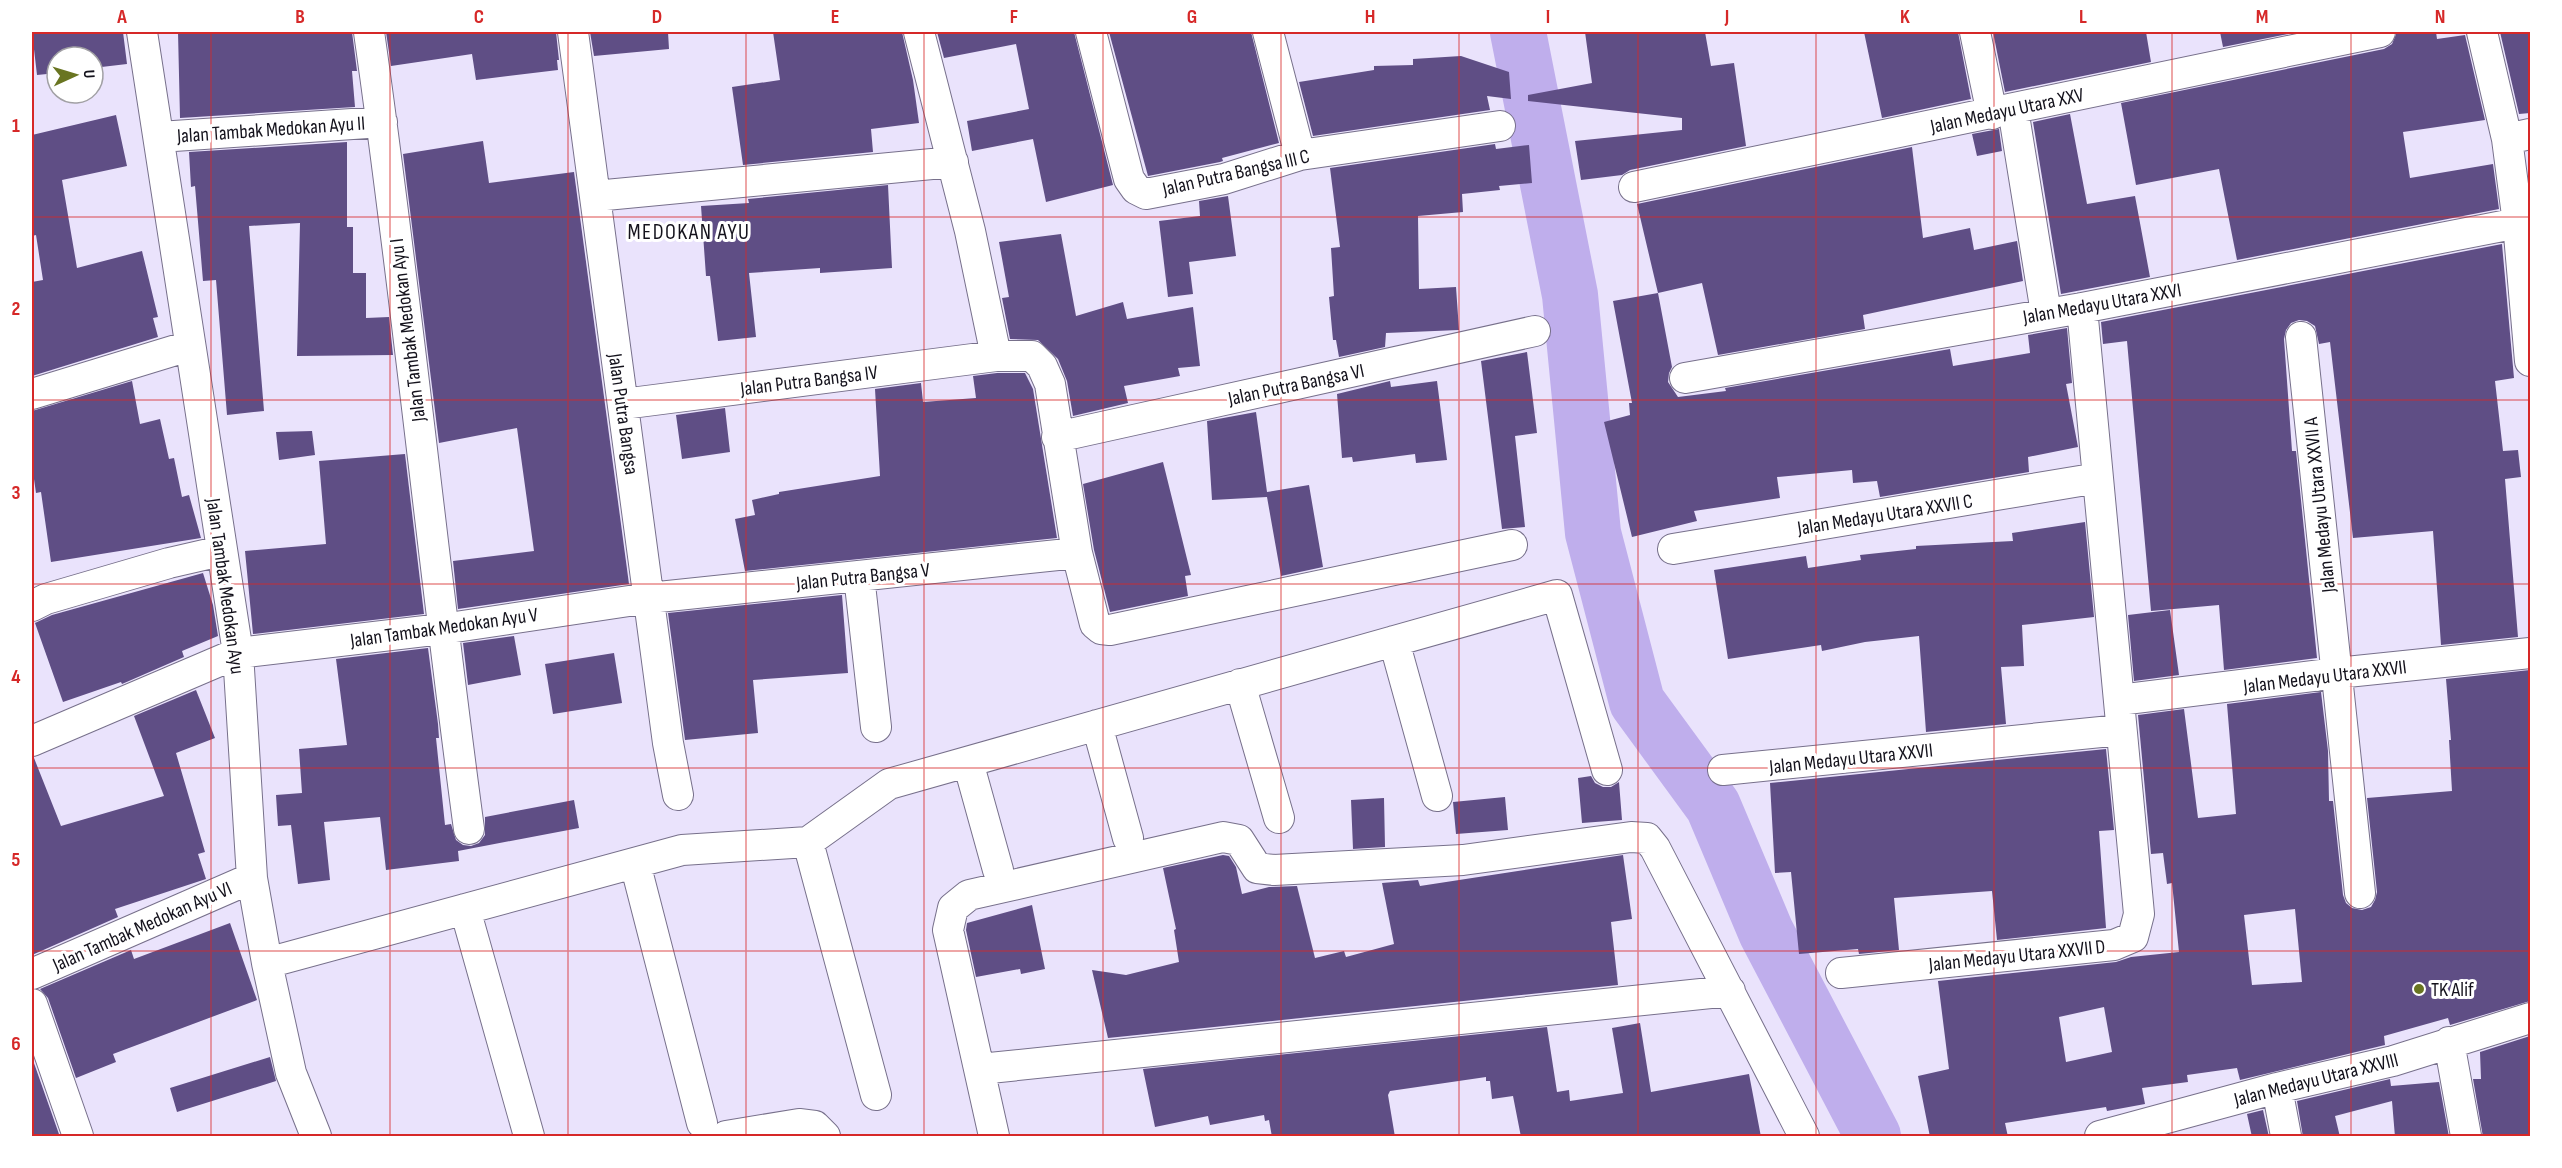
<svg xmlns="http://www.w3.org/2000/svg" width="2562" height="1168" font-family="'Sofia Sans Condensed',sans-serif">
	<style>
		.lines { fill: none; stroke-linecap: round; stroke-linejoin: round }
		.river { stroke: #bfaeec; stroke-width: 56 }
		.building { fill: #5f4e85; fill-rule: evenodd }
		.minor-casing { stroke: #77708b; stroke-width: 32 }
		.minor { stroke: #fff; stroke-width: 30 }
		.grid { fill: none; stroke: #d62828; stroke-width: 1.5; stroke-opacity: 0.55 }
		.poi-dot { fill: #697521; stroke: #fff; stroke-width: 2 }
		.labels { text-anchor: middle; stroke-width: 6; stroke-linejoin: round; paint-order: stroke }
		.street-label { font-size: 20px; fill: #14121c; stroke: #fff }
		.poi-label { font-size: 20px; fill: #14121c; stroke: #fff; text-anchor: start }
		.quarter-label { font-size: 22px; letter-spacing: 1.5px; fill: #14121c; stroke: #fff }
		.neatline { fill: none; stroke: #d62828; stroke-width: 2 }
		.grid-label { font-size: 20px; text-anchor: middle; font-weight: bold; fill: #d62828 }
	</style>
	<rect width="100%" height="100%" fill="#eae3fc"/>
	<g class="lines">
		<path class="river" d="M1518 32 1570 295 1593 533 1637 702 1713 806 1766 932 1873 1136"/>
	</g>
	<path class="building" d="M32 32H123L127 64 93 68V57H57V73L37 75Z
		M178 32H352L357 71H352L355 107 180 118Z
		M386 32H556L559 60H557L558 70 476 80 472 54 391 66Z
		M590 32H668L669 49 594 56Z
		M773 32H902L913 80 919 123 871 129 873 152 743 165 732 87 780 80Z
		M937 32H1074L1113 185 1046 202 1033 139 972 151 967 121 1029 109 1016 44 944 58Z
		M1109 32H1251L1279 143 1222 158 1223 161 1220 162 1148 176Z
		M1585 32H1705L1711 66 1734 63 1746 146 1630 170 1622 175 1581 180 1575 141 1682 130V118L1528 101V95L1592 83Z
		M1864 32H1958L1971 99 1882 118Z
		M1993 32H2146L2151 62 2005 92Z
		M2220 32H2298L2223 47Z
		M2397 32H2436L2437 39 2465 35 2485 120 2403 132 2410 178 2493 164 2499 209 2237 260 2219 169 2136 185 2121 103 2384 49 2392 44Z
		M2500 32H2530V113L2519 114Z
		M1461 56 1509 72 1511 99 1487 96 1490 110 1313 136 1299 82 1374 70V66L1413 65V59Z
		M2070 114 2087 204 2135 196 2150 277 2061 294 2033 122Z
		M116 115 127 166 62 180 77 268 142 251 158 317 153 318 158 337 32 376V282L43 280 36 235 32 236V135Z
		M1999 129 2002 151 1977 156 1972 134Z
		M483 141 489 183 574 172 629 584 458 609 453 561 534 551 517 428 439 443 403 154Z
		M347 142V227H353V273H366V318L389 317 393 355 297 356 300 223 249 226 264 411 227 415 216 280 203 281 195 186 191 187 189 152Z
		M1495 144 1496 149 1529 145 1532 183 1499 186 1500 190 1462 194 1463 212 1418 216 1419 289 1456 287 1459 330 1386 333 1385 347 1339 357 1336 340H1333L1329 297 1334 296 1331 248 1340 247 1330 168Z
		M1912 147 1923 238 1970 228 1974 250 2017 241 2023 281 1863 315 1865 329 1718 355 1702 283 1658 293 1637 204Z
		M888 185 892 268 820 273V268L749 273 756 337 718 341 710 276H706L701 206 749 203 748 199Z
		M1228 196 1236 256 1189 262 1193 294 1168 297 1159 221 1200 216 1199 201Z
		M1061 234 1076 316 1123 302 1127 319 1193 307 1200 366 1178 368 1180 376 1124 386 1128 403 1073 416 1067 381 1058 359 1038 340 1010 339 1002 298 1009 297 999 242Z
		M2502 244 2514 378 2495 381 2503 451 2518 450 2521 477 2505 479 2518 637 2441 645 2433 531 2353 538 2330 342 2319 344 2315 326 2307 321 2299 320 2291 323 2286 330 2284 339 2292 451H2296L2317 658 2224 670 2219 605 2151 611 2127 341 2103 344 2101 322Z
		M1658 293 1672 367 1669 373 1668 382 1678 397 1726 391 1725 388 1950 349 1953 366 2030 353 2028 335 2067 328 2072 383 2066 384 2078 447 2028 457 2029 472 1880 497 1877 481 1853 483 1852 470 1777 477 1780 498 1694 511 1697 521 1632 537 1604 422 1630 415 1629 403H1632L1613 301Z
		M1527 352 1537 433 1515 436 1525 527 1502 529 1481 361Z
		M997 373H1025L1033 389 1057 538 745 571 735 519 755 515 752 500 779 494V492L880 476 875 389 921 383 923 402 976 398 973 376Z
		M132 381 140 424 160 419 169 459 174 458 182 497 189 495 201 538 51 562 41 492 36 493 32 465V411Z
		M1390 381 1391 387 1437 381 1447 460 1416 463 1415 454 1353 462 1352 457 1342 458 1337 394Z
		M725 408 730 452 682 459 676 415Z
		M1256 412 1267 492 1309 485 1323 567 1281 576 1267 497 1212 500 1207 421Z
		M312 431 315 455 279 460 276 432Z
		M405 454 424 614 253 634 245 551 326 544 319 461Z
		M1163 462 1191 575 1185 576 1188 596 1110 612 1094 550 1083 484Z
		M2085 522 2094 617 2022 625 2024 666 2001 667 2006 724 1926 732 1919 636 1865 642 1822 651 1821 645 1728 659 1714 570 1806 556 1808 568 1861 560 1860 555 1916 549V546L2013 541 2012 533Z
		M203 573 213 605 218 636 182 651 184 657 122 684 121 682 63 702 35 623 52 615Z
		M842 595 848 673 753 680 758 733 685 740 668 613Z
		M2170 610 2179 675 2134 681 2128 615Z
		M514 636 521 675 468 685 463 643Z
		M428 648 438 724 439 738H436L445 825 451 824 456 840 463 845 471 846 479 843 485 835V817L574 800 579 828 458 851 459 861 386 870 380 817 324 822 330 880 298 884 291 825 278 826 276 795 302 793 299 749 347 745 336 659Z
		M614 653 622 703 553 714 545 664Z
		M2530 670V1001L2450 1025 2448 1018 2384 1036 2385 1045 2240 1080 2237 1068 2187 1075 2188 1082 2142 1088 2145 1104 2107 1111 2106 1107 2005 1123 2008 1137H1930L1918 1076 1949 1069 1938 981 2116 962 2131 957 2179 952 2172 883 2167 884 2163 853 2151 854 2138 715 2184 709 2198 818 2236 814 2227 704 2321 692 2328 751 2329 801H2333L2343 895 2346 903 2352 908 2362 910 2371 907 2375 900 2377 892 2367 798 2452 791 2449 740H2451L2446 679ZM2295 909 2302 982 2252 985 2244 915ZM2104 1007 2112 1052 2066 1062 2059 1017Z
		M196 690 215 738 176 753 205 852 198 854 206 879 115 909 118 917 32 955V758H34L61 826 164 796 134 716Z
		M2106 749 2114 830 2099 831 2106 928 1997 940 1992 891 1894 898 1899 950 1859 954 1858 949 1799 954 1791 872 1775 873 1770 783Z
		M1591 776 1595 783 1603 787H1611L1619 782 1622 820 1582 823 1578 778Z
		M1505 797 1508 830 1456 834 1453 802Z
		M1384 798 1385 847 1353 849 1351 800Z
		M1223 855 1229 856 1236 867 1242 894 1269 887 1297 886 1315 958 1344 951 1346 957 1394 944 1382 883 1418 880 1420 886 1623 855 1632 919 1611 922 1618 985 1108 1038 1092 970 1126 975 1179 962 1174 930 1176 929 1163 868Z
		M1032 905 1045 969 1021 974 1020 969 976 977 966 930 967 923Z
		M230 923 257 1000 113 1054 116 1062 76 1078 48 998 40 989 131 950 134 959Z
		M1640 1023 1651 1092 1749 1074 1761 1137H1521L1513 1096 1492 1099 1490 1081H1486V1077L1390 1091 1388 1095 1395 1137H1272L1269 1120 1265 1121 1264 1115 1210 1125 1208 1116 1155 1127 1143 1069 1547 1027 1557 1092 1569 1090 1570 1101 1623 1093 1612 1028Z
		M2530 1036V1137H2483L2473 1079H2481L2480 1052Z
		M270 1057 276 1081 177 1112 170 1088Z
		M32 1058 35 1066 60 1137H32Z
		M2390 1079 2391 1086 2439 1082 2449 1137H2395L2392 1101 2335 1116 2340 1137H2303L2297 1101Z
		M2263 1110 2269 1137H2252L2247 1114Z"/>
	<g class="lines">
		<defs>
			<path id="minor" d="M142 32 238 653 252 878 267 963 291 1073 316 1136
				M369 32C407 297 433 564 469 829
				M573 32 668 743 678 795
				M919 32 970 231 996 356H1032L1042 366 1050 384 1077 553 1095 624 1101 629 1110 630 1512 545
				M1091 32 1129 179 1136 189 1146 194 1224 179 1300 155 1500 126
				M1268 32 1300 155
				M1975 32 1992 114
				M2482 32 2507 139 2518 223 2530 361
				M2013 109 2046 313
				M159 137 382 122
				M2507 139 2530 134
				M1634 187 2380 32
				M595 196 953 162
				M2301 337 2360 893
				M1685 378 2082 308 2518 223
				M32 394 189 346
				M623 404 996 356
				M1057 437 1535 331
				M1673 549 2098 478
				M859 576 876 727
				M32 606 46 599 169 563 221 551
				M1394 641 1437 796
				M1240 684 1279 818
				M2119 700 2337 673 2530 653
				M1097 725 1128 838
				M32 741 238 653 442 629 649 598 1077 553
				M968 762 998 870
				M1723 770 2121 730
				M808 842 876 1095
				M635 863 702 1123
				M465 909 529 1136
				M267 963 682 850 808 842 889 784 1557 595 1607 770
				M1841 973 2114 945 2133 937 2139 914 2082 308
				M32 974 252 878
				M32 1004 78 1136
				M2449 1042 2466 1136
				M980 1069 1730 991
				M2277 1088 2286 1136
				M726 1136 799 1124 815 1126 825 1136
				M994 1136 948 930 953 908 969 895 1223 837 1239 840 1257 868 1274 870 1463 860 1631 837 1647 838 1655 848 1804 1136
				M2100 1136 2277 1088 2393 1061 2530 1018"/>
		</defs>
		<use href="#minor" class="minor-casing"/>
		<use href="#minor" class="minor"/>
	</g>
	<path class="grid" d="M211 32V1136M390 32V1136M568 32V1136M746 32V1136M924 32V1136M1103 32V1136M1281 32V1136M1459 32V1136M1638 32V1136M1816 32V1136M1994 32V1136M2172 32V1136M2351 32V1136M32 217H2530M32 400H2530M32 584H2530M32 768H2530M32 951H2530"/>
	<circle class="poi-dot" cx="2419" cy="989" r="6"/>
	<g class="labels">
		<g class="street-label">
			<text transform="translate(2007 110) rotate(-12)" y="7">Jalan Medayu Utara XXV</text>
			<text transform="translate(271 129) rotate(-4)" y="7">Jalan Tambak Medokan Ayu II</text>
			<text transform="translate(1236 172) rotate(-13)" y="7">Jalan Putra Bangsa III C</text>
			<text transform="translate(2102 303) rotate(-10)" y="7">Jalan Medayu Utara XXVI</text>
			<text transform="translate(407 330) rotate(-97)" y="7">Jalan Tambak Medokan Ayu I</text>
			<text transform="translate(809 380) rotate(-7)" y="7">Jalan Putra Bangsa IV</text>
			<text transform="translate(1296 384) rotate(-12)" y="7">Jalan Putra Bangsa VI</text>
			<text transform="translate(624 414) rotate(82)" y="7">Jalan Putra Bangsa</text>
			<text transform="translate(2319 505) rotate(-96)" y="7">Jalan Medayu Utara XXVII A</text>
			<text transform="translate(1885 514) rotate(-9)" y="7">Jalan Medayu Utara XXVII C</text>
			<text transform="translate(863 576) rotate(-6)" y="7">Jalan Putra Bangsa V</text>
			<text transform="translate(226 586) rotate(82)" y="7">Jalan Tambak Medokan Ayu</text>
			<text transform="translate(444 627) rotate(-8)" y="7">Jalan Tambak Medokan Ayu V</text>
			<text transform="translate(2325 676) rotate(-7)" y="7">Jalan Medayu Utara XXVII</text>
			<text transform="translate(1851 758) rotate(-6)" y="7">Jalan Medayu Utara XXVII</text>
			<text transform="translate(142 926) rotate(-24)" y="7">Jalan Tambak Medokan Ayu VI</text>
			<text transform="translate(2017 955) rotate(-6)" y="7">Jalan Medayu Utara XXVII D</text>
			<text transform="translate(2316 1079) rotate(-14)" y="7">Jalan Medayu Utara XXVIII</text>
		</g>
		<g class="poi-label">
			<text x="2431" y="996">TK Alif</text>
		</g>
		<g class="quarter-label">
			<text x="689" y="239">MEDOKAN AYU</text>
		</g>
	</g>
	<rect width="2562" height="1168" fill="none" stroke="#ffffff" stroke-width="66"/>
	<g transform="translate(75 75) rotate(86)"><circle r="28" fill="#ffffff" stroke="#a1a0a4" stroke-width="1.5"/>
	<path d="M0-4.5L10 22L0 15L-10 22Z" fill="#697521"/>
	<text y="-9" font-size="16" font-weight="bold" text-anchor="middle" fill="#14121c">U</text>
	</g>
	<rect x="33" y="33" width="2496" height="1102" class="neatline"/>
	<g class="grid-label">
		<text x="122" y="23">A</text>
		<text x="300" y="23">B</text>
		<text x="479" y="23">C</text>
		<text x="657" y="23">D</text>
		<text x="835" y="23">E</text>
		<text x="1014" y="23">F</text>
		<text x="1192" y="23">G</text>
		<text x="1370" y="23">H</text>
		<text x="1548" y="23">I</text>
		<text x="1727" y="23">J</text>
		<text x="1905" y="23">K</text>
		<text x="2083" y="23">L</text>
		<text x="2262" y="23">M</text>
		<text x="2440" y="23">N</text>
		<text x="16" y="132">1</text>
		<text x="16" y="315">2</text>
		<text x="16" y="499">3</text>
		<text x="16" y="683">4</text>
		<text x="16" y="866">5</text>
		<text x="16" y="1050">6</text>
	</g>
</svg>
